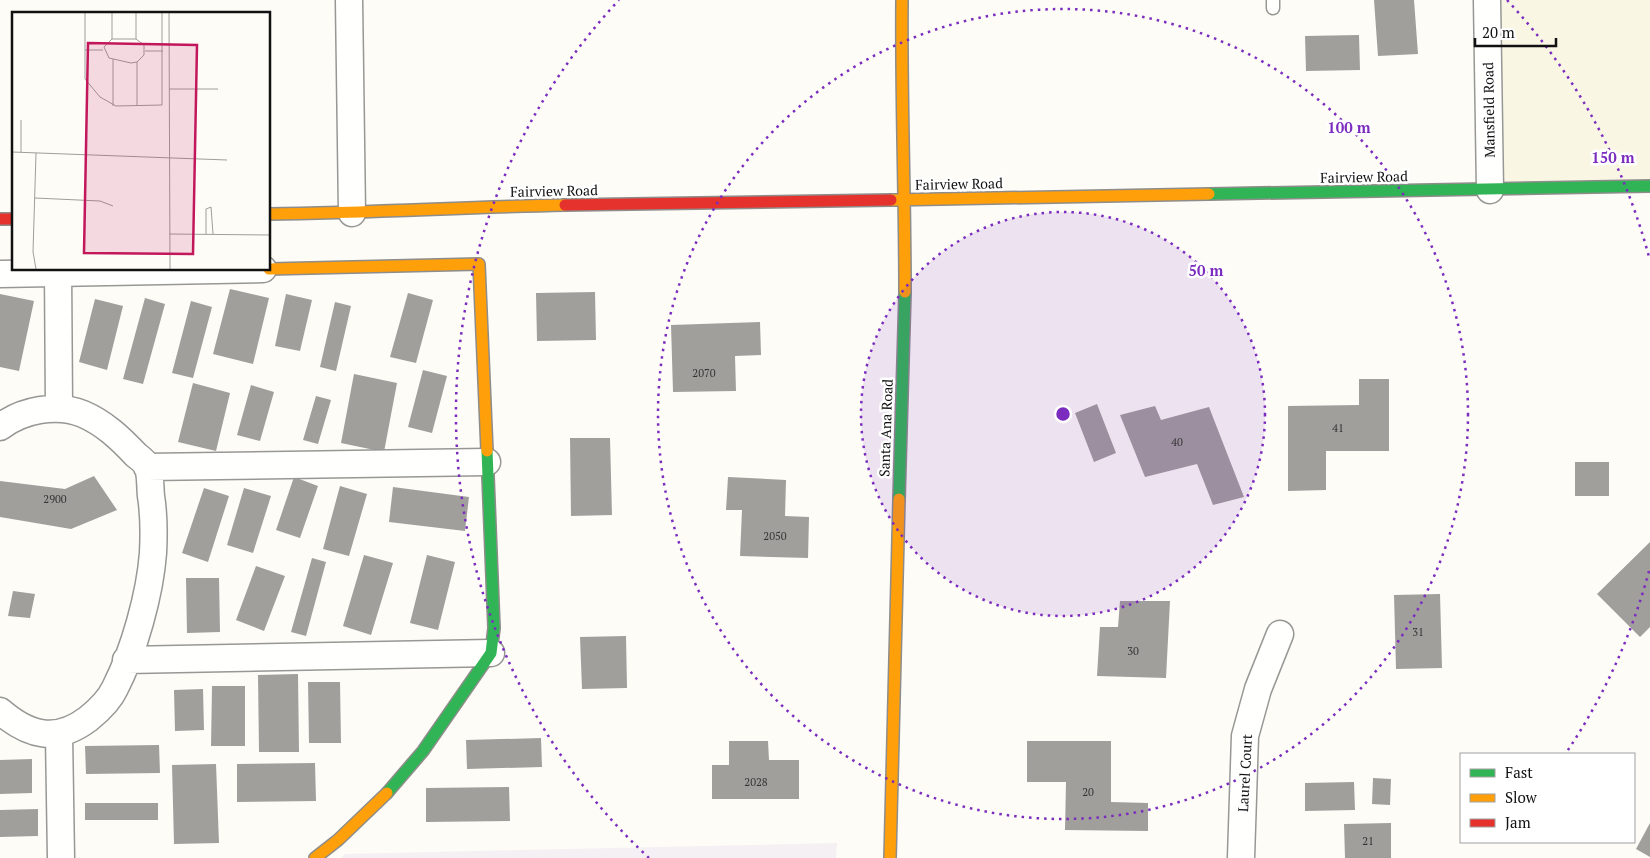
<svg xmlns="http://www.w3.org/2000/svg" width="1650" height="858" font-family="'PT Serif',serif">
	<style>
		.industrial { fill: #f5f0f3 }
		.farmland { fill: #f9f7e4 }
		.building { fill: #a19f9c }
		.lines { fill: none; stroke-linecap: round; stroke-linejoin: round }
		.lane-casing { stroke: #979795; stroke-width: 15 }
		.street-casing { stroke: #979795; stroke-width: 29 }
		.fast-casing { stroke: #8e8d8b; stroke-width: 14 }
		.slow-casing { stroke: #8e8d8b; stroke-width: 14 }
		.jam-casing { stroke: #8e8d8b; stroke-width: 14 }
		.lane { stroke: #fffffe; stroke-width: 12 }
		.street { stroke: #fffffe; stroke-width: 26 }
		.fast { stroke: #30b455; stroke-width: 11 }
		.slow { stroke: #ff9f0a; stroke-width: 11 }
		.jam { stroke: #e5322d; stroke-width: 11 }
		.ring { fill: none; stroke: #7b2cbf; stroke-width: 2.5; stroke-dasharray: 2.5 5 }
		.labels { text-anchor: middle; stroke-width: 5; stroke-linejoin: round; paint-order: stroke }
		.number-label { font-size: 11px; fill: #353434 }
		.street-label { font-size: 14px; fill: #111; stroke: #fff }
		.inset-road { fill: none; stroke: #9f9e9b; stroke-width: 1 }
		.view { fill: #c2185b; fill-opacity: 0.15; stroke: #c2185b; stroke-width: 2.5 }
		.inset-edge { fill: none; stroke: #111; stroke-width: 2.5 }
		.centre { fill: #7b2cbf; stroke: #fff; stroke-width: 2.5 }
		.ring-label { font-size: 15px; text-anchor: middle; font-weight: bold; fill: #7b2cbf; stroke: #fff; stroke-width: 5; stroke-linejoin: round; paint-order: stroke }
	</style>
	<rect width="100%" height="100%" fill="#fdfcf7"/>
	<path class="industrial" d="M837 843 836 858H341L345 854Z"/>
	<path class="farmland" d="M1485 0H1650V184L1488 188Z"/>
	<path class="building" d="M1374 0H1414L1418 54 1378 56Z
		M1359 35 1360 70 1306 71 1305 36Z
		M230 289 269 298 253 364 213 354Z
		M595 292 596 340 537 341 536 293Z
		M408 293 433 300 416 363 390 357Z
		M0 294 34 301 19 371 0 367Z
		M286 294 312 300 300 351 275 346Z
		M145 298 165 304 143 384 123 379Z
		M95 299 123 306 107 370 79 362Z
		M191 301 212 307 193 378 172 373Z
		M335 302 351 306 336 371 320 367Z
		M760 322 761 355 735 356 736 391 673 392 671 325Z
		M423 370 447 376 432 433 408 427Z
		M354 374 397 383 384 452 341 443Z
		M1359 379H1389V451H1326V490L1288 491V406L1359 405Z
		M193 383 230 393 216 451 178 442Z
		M251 385 274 392 260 441 237 435Z
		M316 396 331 400 318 444 303 440Z
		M1097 404 1116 453 1094 462 1075 413Z
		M1155 406 1161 420 1209 407 1244 497 1213 505 1197 464 1145 477 1120 415Z
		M570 438H610L612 515 571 516Z
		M1575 462H1609V496H1575Z
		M94 476 117 510 71 529 0 517V481L65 489Z
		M294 477 318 486 300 538 276 530Z
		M728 477 786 480 785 516 809 517 808 558 740 556 742 510H726Z
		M340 486 367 494 349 556 323 549Z
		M393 487 469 497 465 531 389 522Z
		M204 488 229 496 208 562 182 553Z
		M244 488 271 496 253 553 227 545Z
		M1650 542V627L1640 637 1597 594Z
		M364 555 393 563 371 635 343 626Z
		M427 555 455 562 438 630 410 623Z
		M312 558 326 562 306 636 291 632Z
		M256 566 285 576 264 631 236 620Z
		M186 578H219L220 632 187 633Z
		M13 591 35 594 30 618 8 616Z
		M1440 594 1442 668 1396 669 1394 595Z
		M1120 601H1170L1166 678 1097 676 1100 627H1118Z
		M626 636 627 688 582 689 580 637Z
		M298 674 299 752H259L258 675Z
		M308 682H340L341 743H309Z
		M212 686H245V746H211Z
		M203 689 204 730 175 731 174 690Z
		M541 738 542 767 467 769 466 740Z
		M729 741H768L769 760H799V799H712V765H729Z
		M1027 741H1111V802L1148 803V831L1065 830 1066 782H1027Z
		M159 745 160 773 86 774 85 746Z
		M32 759V793L0 794V760Z
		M315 763 316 801 237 802V764Z
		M216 764 219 843 174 844 172 765Z
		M1373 778 1391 779 1390 805 1372 804Z
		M1354 782 1355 810 1305 811V783Z
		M509 787 510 821 426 822V788Z
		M85 803H158V820H85Z
		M38 809V836L0 837V810Z
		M1391 823V858H1345L1344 824Z
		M1650 823V857L1636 849Z"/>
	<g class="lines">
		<defs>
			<path id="lane" d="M1273 8V0"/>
			<path id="street" d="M349 0 352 213
				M1487 0 1490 190
				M58 269 59 409
				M0 274 263 269
				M0 427C22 410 57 403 83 414 104 423 120 438 136 455 140 458 145 462 147 466 151 473 150 488 151 496 154 515 154 534 153 553 150 594 134 651 115 688 110 699 98 711 88 719 56 743 29 736 0 711
				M147 467 487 462
				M126 660 491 653
				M59 735 61 858
				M1241 858 1245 736 1258 689 1280 634"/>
			<path id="fast" d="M1209 194 1650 186
				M899 499 905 292
				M387 793 423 751 491 653 494 628 487 451"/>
			<path id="slow" d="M902 0C901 97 905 194 905 292
				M891 200 1209 194
				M269 214C368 213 466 207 565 205
				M269 269 479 264 487 451
				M315 858 338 840 387 793
				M890 858 899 499"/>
			<path id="jam" d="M565 205 891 200
				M0 219H14"/>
		</defs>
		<use href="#lane" class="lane-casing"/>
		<use href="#street" class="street-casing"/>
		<use href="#fast" class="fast-casing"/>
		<use href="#slow" class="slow-casing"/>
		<use href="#jam" class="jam-casing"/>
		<use href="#lane" class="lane"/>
		<use href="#street" class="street"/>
		<use href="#fast" class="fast"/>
		<use href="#slow" class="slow"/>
		<use href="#jam" class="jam"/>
	</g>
	<circle cx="1063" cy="414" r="202" fill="#7b2cbf" fill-opacity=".12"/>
	<g class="ring">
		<circle cx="1063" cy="414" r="202"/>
		<circle cx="1063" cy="414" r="405"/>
		<path d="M1649 571A607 607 0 0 1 1566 753M649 858A607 607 0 0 1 619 0M1507 0A607 607 0 0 1 1649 257"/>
	</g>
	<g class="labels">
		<g class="number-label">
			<text x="704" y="377">2070</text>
			<text x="1338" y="432">41</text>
			<text x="1177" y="446">40</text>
			<text x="55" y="503">2900</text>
			<text x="775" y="540">2050</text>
			<text x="1418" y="636">31</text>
			<text x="1133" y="655">30</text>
			<text x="756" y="786">2028</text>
			<text x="1088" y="796">20</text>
			<text x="1368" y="845">21</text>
		</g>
		<g class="street-label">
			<text transform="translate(1489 110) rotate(-91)" y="5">Mansfield Road</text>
			<text transform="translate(1364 177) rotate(-1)" y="5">Fairview Road</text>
			<text transform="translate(959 184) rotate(-1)" y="5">Fairview Road</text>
			<text transform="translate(554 191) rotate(-1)" y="5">Fairview Road</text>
			<text transform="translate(886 428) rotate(-88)" y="5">Santa Ana Road</text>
			<text transform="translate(1245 773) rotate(-87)" y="5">Laurel Court</text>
		</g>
	</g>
	<g transform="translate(12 12)">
		<rect width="258" height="258" fill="#fdfcf7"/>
		<path class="inset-road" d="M73 0V67L88 85 104 94 150 93V0M124 0V27M157 0 158 257M100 27H124L132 33V43L125 50 119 51 97 46 92 35ZM100 27V0M73 38H91M133 39H151M101 47V94M157 77H206M125 93V50M0 140 215 148M9 140V108M23 186 88 189 101 194M157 222 258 223M194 222V197L199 195 201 222M24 257 21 240 24 141"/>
		<path class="view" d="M76 31 185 33 181 242 72 241Z"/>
		<rect width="258" height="258" class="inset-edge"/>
	</g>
	<circle cx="1063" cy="414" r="8" class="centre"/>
	<g class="ring-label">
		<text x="1349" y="133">100 m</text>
		<text x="1613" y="163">150 m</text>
		<text x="1206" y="276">50 m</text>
	</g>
	<rect x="1460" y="753" width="175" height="90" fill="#ffffff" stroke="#a0a0a0"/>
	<rect x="1470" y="769" width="25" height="8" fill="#30b455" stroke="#a0a0a0"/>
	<text x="1505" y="778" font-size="15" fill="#111111">Fast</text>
	<rect x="1470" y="794" width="25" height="8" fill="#ff9f0a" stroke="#a0a0a0"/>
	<text x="1505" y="803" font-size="15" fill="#111111">Slow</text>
	<rect x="1470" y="819" width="25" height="8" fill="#e5322d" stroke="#a0a0a0"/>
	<text x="1505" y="828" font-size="15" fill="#111111">Jam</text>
	<path d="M1475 38v8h81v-8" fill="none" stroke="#111111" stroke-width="2.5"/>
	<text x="1482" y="38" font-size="15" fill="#111111" stroke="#ffffff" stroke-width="4" paint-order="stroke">20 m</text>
</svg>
